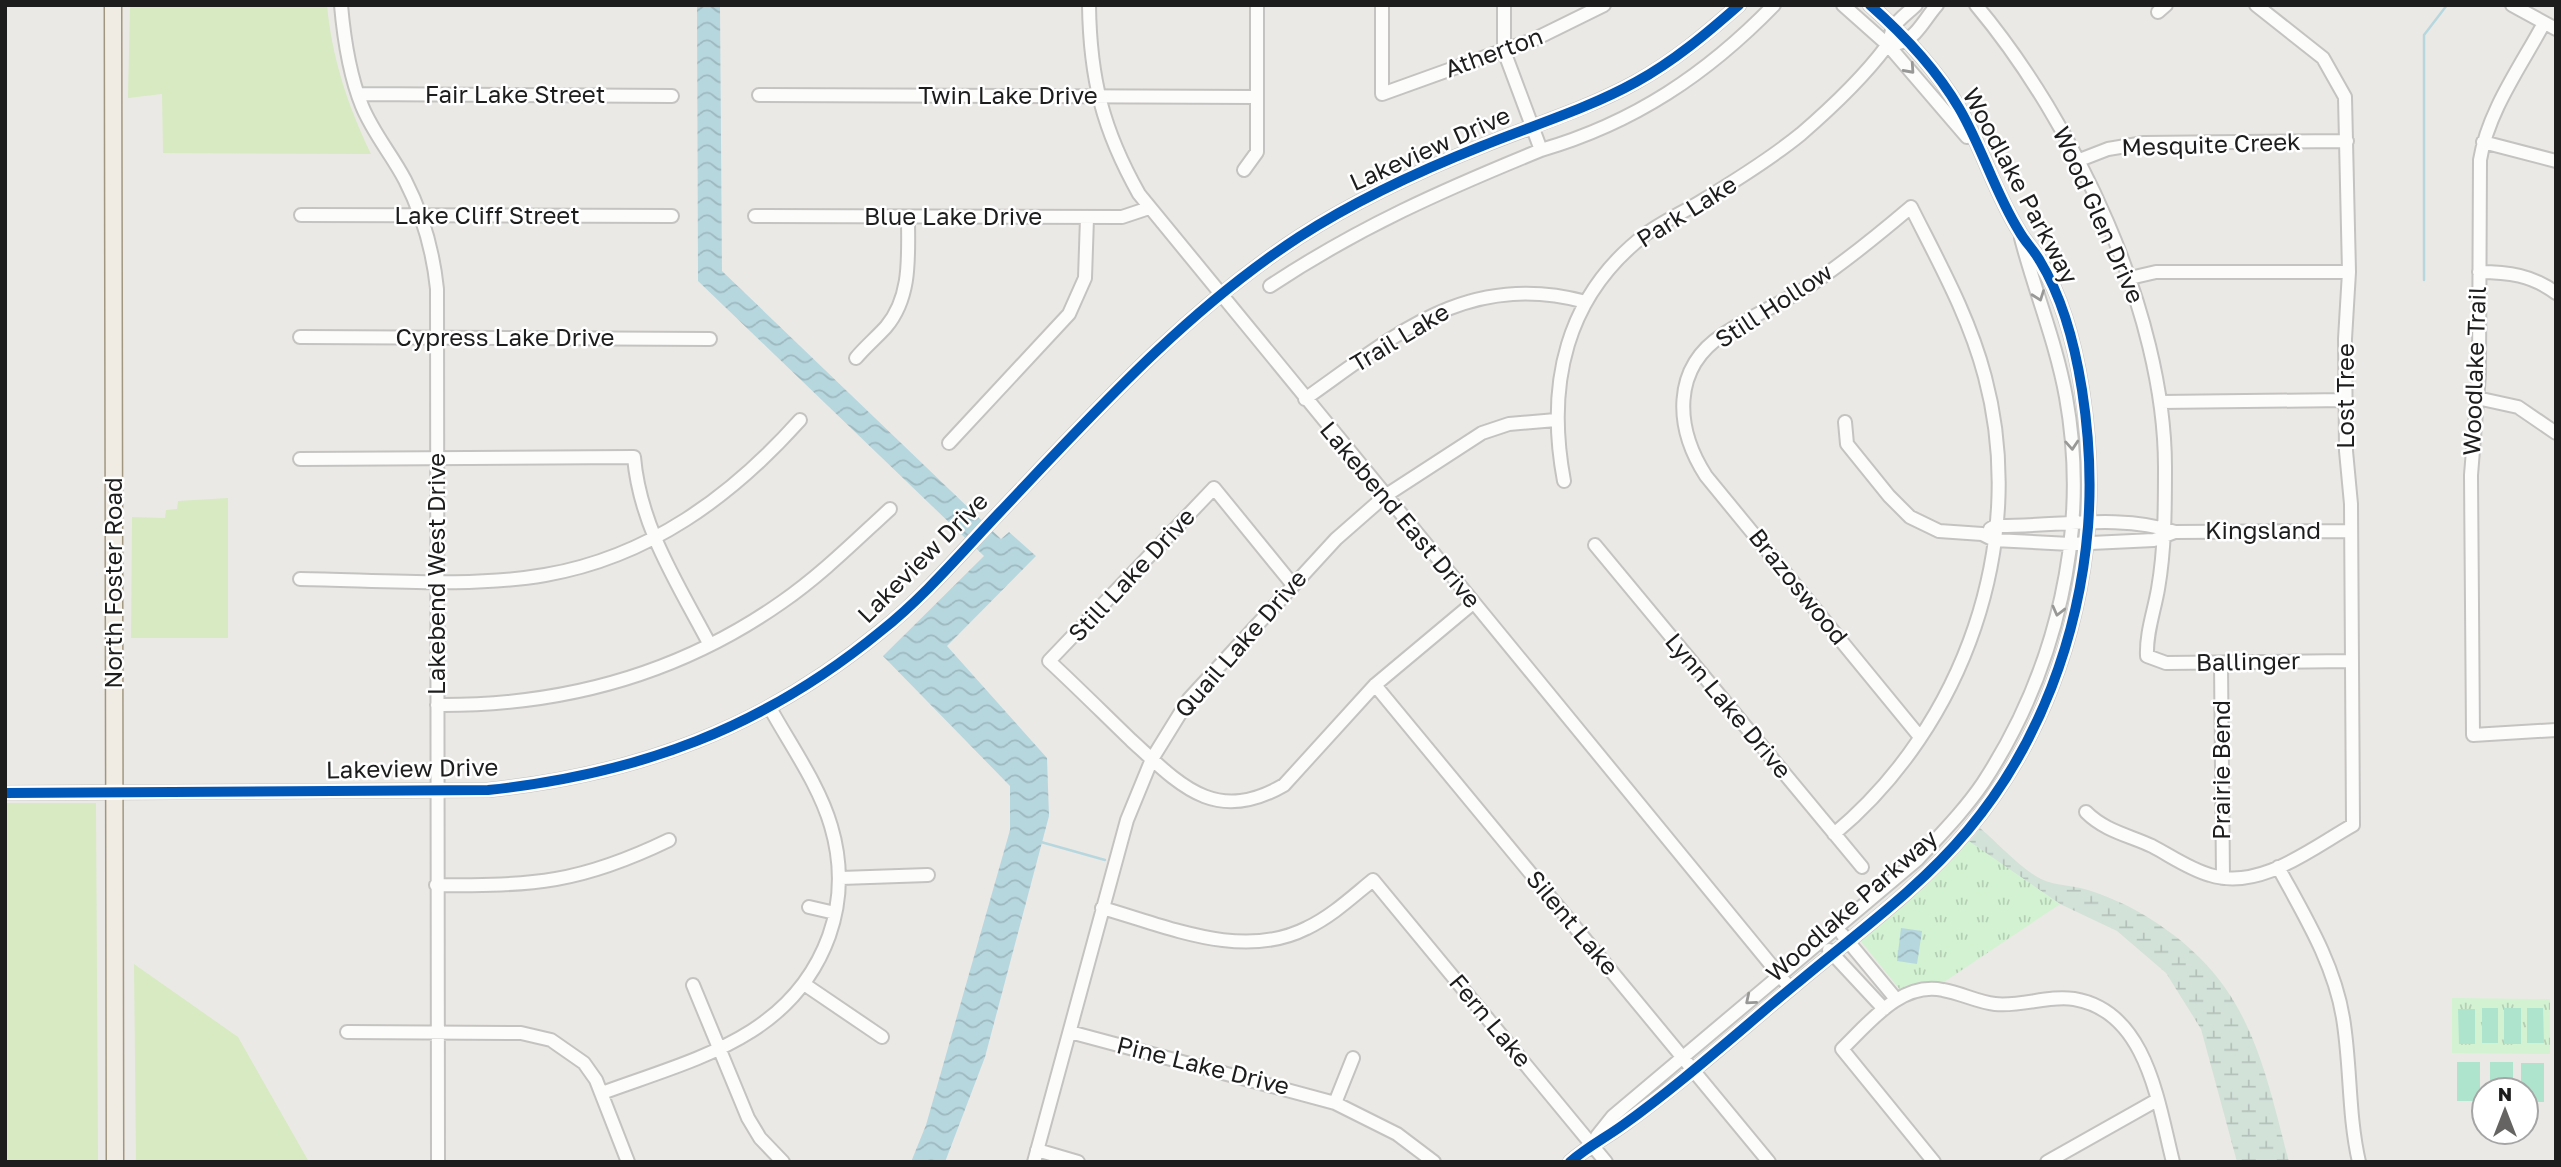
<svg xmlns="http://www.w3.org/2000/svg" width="2561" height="1167" font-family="'Golos Text',sans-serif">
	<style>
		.grass { fill: #d7eac2 }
		.wetland { fill: url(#wetland-marsh) }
		.park { fill: url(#park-tufts) }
		.pitch { fill: #aee4ce }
		.water { fill: url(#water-waves) }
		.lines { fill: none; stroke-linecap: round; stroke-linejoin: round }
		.stream { stroke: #b7d7df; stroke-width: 2.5 }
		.minor-casing { stroke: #c4c3c1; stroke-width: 16 }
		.major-casing { stroke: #a19781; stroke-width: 19 }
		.minor { stroke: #fcfcfb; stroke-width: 12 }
		.major { stroke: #f0ebe3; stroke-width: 16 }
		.cycleway-casing { stroke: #fff; stroke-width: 15 }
		.cycleway { stroke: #0057b8; stroke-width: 10 }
		.oneway { stroke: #989897 }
		.labels { text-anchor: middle; stroke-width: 5; stroke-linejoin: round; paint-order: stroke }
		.street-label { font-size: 24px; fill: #1d1d1d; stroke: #fff }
	</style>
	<defs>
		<pattern id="wetland-marsh" width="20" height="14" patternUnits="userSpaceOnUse" patternTransform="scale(1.75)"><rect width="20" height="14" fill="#d2e2d9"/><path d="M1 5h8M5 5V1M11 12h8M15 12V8" fill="none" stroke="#b4c1ba"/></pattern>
		<pattern id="park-tufts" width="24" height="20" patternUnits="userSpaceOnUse" patternTransform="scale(1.75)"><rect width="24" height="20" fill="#d2f2d2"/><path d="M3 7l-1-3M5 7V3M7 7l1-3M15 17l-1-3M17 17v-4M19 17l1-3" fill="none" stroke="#b4cfb4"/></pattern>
		<pattern id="water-waves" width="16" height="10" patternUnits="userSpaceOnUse" patternTransform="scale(1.75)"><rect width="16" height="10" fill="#b7d7df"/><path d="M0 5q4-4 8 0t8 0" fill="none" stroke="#9db8bf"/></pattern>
	</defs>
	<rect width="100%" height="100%" fill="#ebe9e5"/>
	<path class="grass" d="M130 5H327C332 59 348 106 371 154L163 153 162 94 128 98Z
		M228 498V638H131L132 517 165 518 166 510 177 509 178 501Z
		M5 803H96L98 1162H5Z
		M134 964 238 1037 309 1162H136Z"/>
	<path class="wetland" d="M1980 828C1999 844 2020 868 2041 879 2055 886 2074 885 2088 890 2104 895 2123 903 2137 911 2246 973 2260 1050 2289 1162H2237L2201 1029 2166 973 2117 931 2060 904 1969 842Z"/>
	<path class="park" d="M1966 839 2060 904 1941 984 1901 991 1859 939Z
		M2452 998 2550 999V1054L2452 1053Z"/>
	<path class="pitch" d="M2482 1008H2498V1043H2482Z
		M2504 1008H2521V1044H2504Z
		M2527 1008H2543L2544 1043H2527Z
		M2458 1009H2475V1044H2459Z
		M2457 1062H2480V1101H2457Z
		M2490 1062H2513V1090H2490Z
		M2521 1063H2544V1102H2526V1090H2521Z"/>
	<path class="water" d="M697 5H720L722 271 1001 539 1009 532 1036 556 947 646 1047 758 1049 816 985 1057 945 1162H911L926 1125 1010 830V786L883 656 984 556 698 281Z
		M1901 928 1922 931 1917 964 1897 961Z"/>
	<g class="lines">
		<path class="stream" d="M2424 280V35L2447 5
			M1041 842 1105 860"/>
		<defs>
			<path id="minor" d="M341 5C344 39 349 74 362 106 373 133 392 155 405 180 423 215 433 250 437 289L438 1162
				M1089 5C1090 79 1103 130 1139 194L1790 988
				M1382 5V94L1535 39 1604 5
				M1504 5V51L1541 150C1634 123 1707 74 1774 5
				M1843 5 1888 45 1967 137
				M1976 5C2074 122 2165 313 2165 467 2165 507 2165 549 2158 589 2154 612 2146 633 2147 656L2166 663 2351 661
				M2512 5 2556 29
				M2158 12 2166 5
				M2544 23C2521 66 2488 111 2480 160L2479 375 2471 475 2473 735 2556 730
				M1899 43C1917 38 1925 18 1937 5
				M358 94 672 96
				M759 95 1256 97
				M2483 142 2556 161
				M2077 161 2108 149 2144 143 2347 141
				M1244 170 1257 152V5
				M301 215 672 216
				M755 216 1122 217 1149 208
				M2479 272C2508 272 2532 275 2556 293
				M2130 278 2156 272H2349
				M1270 286C1359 227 1443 190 1541 150
				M300 337 710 339
				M856 358C865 347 876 338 886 327 912 296 908 255 908 217
				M2477 398 2518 407 2556 433
				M1305 399C1396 335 1467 270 1586 302
				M2160 402 2346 400
				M1845 422 1847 444 1889 496 1910 517 1939 531 1982 534 1994 540 2070 544 2154 540 2175 532
				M949 443 1069 314 1085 278 1087 218
				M300 459 634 457C640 527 678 584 710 645
				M1564 481C1546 385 1565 296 1646 234 1662 222 1682 213 1700 202 1735 181 1769 160 1801 134 1831 108 1862 79 1886 47 1891 41 1890 34 1893 28 1898 19 1909 12 1916 5
				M1990 529 1995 526C2051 527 2122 513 2175 532L2351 531
				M1595 545 1862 867
				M300 579C378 580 470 588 545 575 649 557 731 497 800 420
				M1293 585 1214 488 1049 661C1077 687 1104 714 1131 740 1180 785 1215 825 1284 785L1375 685 1473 603
				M2221 663 2223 878
				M1375 685 1769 1162
				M437 705C562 706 678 675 782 602 821 575 855 541 890 509
				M5 793 488 790C639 774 763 728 881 631 924 597 961 553 999 513 1093 414 1184 312 1299 237 1356 200 1419 171 1482 146 1534 125 1587 109 1636 82 1674 61 1706 34 1739 5
				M2086 812C2105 831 2128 835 2152 846 2171 856 2189 869 2210 875 2260 891 2312 848 2353 825L2351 504 2346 451 2345 339 2349 272 2345 97 2323 58 2256 5
				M1834 834C1964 726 2029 542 1985 377 1969 316 1939 263 1911 207 1878 235 1845 262 1809 286 1782 303 1751 316 1724 334 1671 368 1675 428 1706 476L1920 737
				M2278 867C2304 915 2334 963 2343 1018 2351 1066 2348 1114 2359 1162
				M841 878 928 875
				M436 885C534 886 580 883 669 840
				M809 907 835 913
				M1102 908C1167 926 1242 961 1307 928 1332 916 1352 897 1373 880L1606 1162
				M1842 934 1896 999
				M1829 950 1884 1009
				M804 984 882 1037
				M693 985 748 1118 760 1138 783 1162
				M347 1032 521 1033 551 1040 584 1063 596 1080 628 1162
				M1070 1032 1335 1103 1397 1134 1434 1162
				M602 1093C694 1059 792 1038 829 936 842 899 842 863 831 826 819 785 791 746 770 708
				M1335 1103 1353 1058
				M1597 1136 1613 1116 1917 860C1940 835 1964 811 1983 783 2057 670 2090 530 2066 397 2056 342 2035 292 2021 238
				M1037 1150 1078 1162
				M1034 1162 1127 820 1152 759 1189 699 1336 539 1385 496 1482 433 1509 424 1556 420
				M1570 1162C1587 1147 1605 1138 1623 1125 1683 1082 1739 1031 1796 984 1854 935 1919 889 1968 830 2039 745 2079 637 2088 527 2094 447 2082 330 2040 261 2034 250 2025 242 2019 231 1995 193 1982 147 1959 108 1936 69 1904 35 1870 5
				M1934 1162 1842 1049C1869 1023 1901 981 1943 990 1961 993 1977 1002 1995 1004 2021 1007 2048 995 2074 999 2147 1011 2158 1103 2173 1162
				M2047 1162 2157 1100"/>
			<path id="major" d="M113 5 115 1162"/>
		</defs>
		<use href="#minor" class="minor-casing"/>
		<use href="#major" class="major-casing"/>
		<use href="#minor" class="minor"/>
		<use href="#major" class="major"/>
		<defs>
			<path id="cycleway" d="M5 793 488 790C639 774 763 728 881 631 924 597 961 553 999 513 1093 414 1184 312 1299 237 1356 200 1419 171 1482 146 1534 125 1587 109 1636 82 1674 61 1706 34 1739 5
				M1570 1162C1587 1147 1605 1138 1623 1125 1683 1082 1739 1031 1796 984 1854 935 1919 889 1968 830 2039 745 2079 637 2088 527 2094 447 2082 330 2040 261 2034 250 2025 242 2019 231 1995 193 1982 147 1959 108 1936 69 1904 35 1870 5"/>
		</defs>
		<use href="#cycleway" class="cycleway-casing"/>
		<use href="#cycleway" class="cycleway"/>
	</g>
	<defs><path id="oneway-chevron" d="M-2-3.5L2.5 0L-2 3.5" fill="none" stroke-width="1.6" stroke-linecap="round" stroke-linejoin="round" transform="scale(1.75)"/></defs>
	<g class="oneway">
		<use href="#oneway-chevron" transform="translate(1910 69) rotate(48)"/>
		<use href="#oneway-chevron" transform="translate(2039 296) rotate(70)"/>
		<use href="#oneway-chevron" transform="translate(2072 445) rotate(86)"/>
		<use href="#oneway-chevron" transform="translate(2058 611) rotate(104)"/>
		<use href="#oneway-chevron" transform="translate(1750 1000) rotate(140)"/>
	</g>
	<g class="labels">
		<g class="street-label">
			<text transform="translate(1494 53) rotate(-20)" y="8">Atherton</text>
			<text x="515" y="103">Fair Lake Street</text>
			<text x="1008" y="104">Twin Lake Drive</text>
			<text transform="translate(2211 145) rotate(-2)" y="8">Mesquite Creek</text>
			<text transform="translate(1430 149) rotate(-24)" y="8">Lakeview Drive</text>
			<text transform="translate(2020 186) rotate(62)" y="8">Woodlake Parkway</text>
			<text transform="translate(1687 212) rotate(-32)" y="8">Park Lake</text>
			<text transform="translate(2098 215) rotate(66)" y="8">Wood Glen Drive</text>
			<text x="487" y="224">Lake Cliff Street</text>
			<text x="953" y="225">Blue Lake Drive</text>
			<text transform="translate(1774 306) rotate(-33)" y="8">Still Hollow</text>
			<text x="505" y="346">Cypress Lake Drive</text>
			<text transform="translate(1400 338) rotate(-31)" y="8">Trail Lake</text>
			<text transform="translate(2475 371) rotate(-88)" y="8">Woodlake Trail</text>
			<text transform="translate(2346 396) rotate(-90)" y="8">Lost Tree</text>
			<text transform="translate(1400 515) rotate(50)" y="8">Lakebend East Drive</text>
			<text x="2263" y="539">Kingsland</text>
			<text transform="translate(923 558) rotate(-45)" y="8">Lakeview Drive</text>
			<text transform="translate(437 574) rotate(-90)" y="8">Lakebend West Drive</text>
			<text transform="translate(1132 575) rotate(-47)" y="8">Still Lake Drive</text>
			<text transform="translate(114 583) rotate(-90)" y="8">North Foster Road</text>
			<text transform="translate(1798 587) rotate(51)" y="8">Brazoswood</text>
			<text transform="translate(1241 644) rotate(-49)" y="8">Quail Lake Drive</text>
			<text transform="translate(2248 662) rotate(-1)" y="8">Ballinger</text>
			<text transform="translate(1728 706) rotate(50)" y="8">Lynn Lake Drive</text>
			<text transform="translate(412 769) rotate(-1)" y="8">Lakeview Drive</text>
			<text transform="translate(2222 770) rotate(-90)" y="8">Prairie Bend</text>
			<text transform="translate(1852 906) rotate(-41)" y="8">Woodlake Parkway</text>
			<text transform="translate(1572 923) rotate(50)" y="8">Silent Lake</text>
			<text transform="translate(1490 1021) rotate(50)" y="8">Fern Lake</text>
			<text transform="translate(1203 1066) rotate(14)" y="8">Pine Lake Drive</text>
		</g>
	</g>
	<rect width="2561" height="1167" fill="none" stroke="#1d1d1d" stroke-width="14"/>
	<g transform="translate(2505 1111)"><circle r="33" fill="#ffffff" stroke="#a5a5a5" stroke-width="2"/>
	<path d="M0-5L12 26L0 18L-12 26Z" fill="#656463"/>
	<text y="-10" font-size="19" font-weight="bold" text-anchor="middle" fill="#1d1d1d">N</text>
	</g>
</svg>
